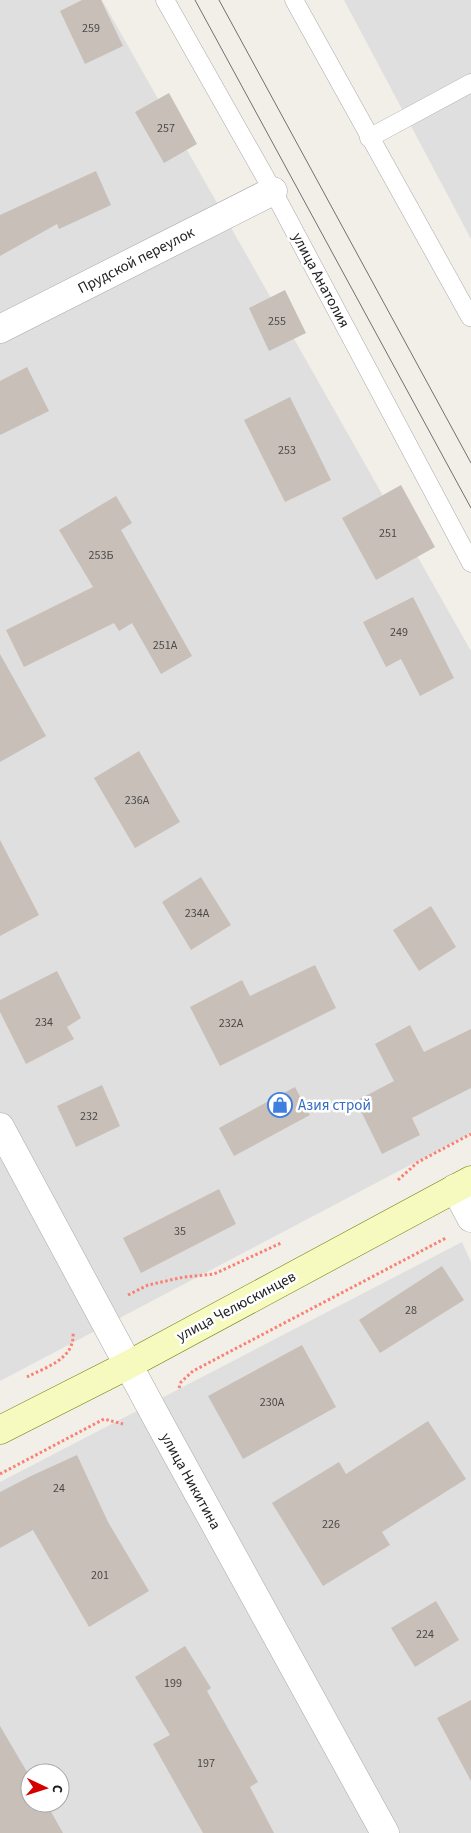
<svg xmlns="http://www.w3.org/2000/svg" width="471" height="1833" font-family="'Source Sans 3',sans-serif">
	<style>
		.residential { fill: #e0dfdf; fill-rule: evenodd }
		.building { fill: #c7bfb8 }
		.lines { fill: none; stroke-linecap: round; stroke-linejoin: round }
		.service-casing { stroke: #a9a9a9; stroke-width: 19 }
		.minor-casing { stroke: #a9a9a9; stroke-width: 29 }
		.secondary-casing { stroke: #707d05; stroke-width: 29 }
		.path { stroke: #fa8072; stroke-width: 3; stroke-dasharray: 2.5 2.5; stroke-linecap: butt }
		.service { stroke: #fff; stroke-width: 18 }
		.minor { stroke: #fff; stroke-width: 28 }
		.secondary { stroke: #f7fabf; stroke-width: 28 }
		.tram { stroke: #707070; stroke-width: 1 }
		.labels { text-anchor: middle; stroke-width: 5; stroke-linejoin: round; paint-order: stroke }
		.number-label { font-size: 12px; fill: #4b4948 }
		.street-label { font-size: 15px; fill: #222; stroke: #fff }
		.shop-label { font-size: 15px; fill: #366cbe; stroke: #fff; text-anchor: start }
	</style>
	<rect width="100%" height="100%" fill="#f2efe9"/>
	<path class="residential" d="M0 0H102L471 651V1133L0 1381Z
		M344 0H471V239Z
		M462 1242 471 1262V1833H0V1482ZM30 1773H60V1803H30Z"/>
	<path class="building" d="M82 0H101L123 46 85 64 60 11Z
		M169 93 197 144 164 163 135 112Z
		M96 171 111 205 59 229 57 224 0 256V215Z
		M285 290 306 333 269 351 249 308Z
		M27 367 49 411 0 435V381Z
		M290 397 331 480 285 502 244 420Z
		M401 485 435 547 376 580 342 518Z
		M116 496 132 523 121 530 192 656 161 674 132 623 119 631 114 623 24 667 6 630 93 587 59 530Z
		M413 597 454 678 420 696 401 659 386 667 363 622Z
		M0 654 46 736 0 762Z
		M139 751 180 822 135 848 94 778Z
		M0 840 39 915 0 936Z
		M201 877 231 925 191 950 162 902Z
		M431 906 456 947 419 971 393 930Z
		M315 965 336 1008 220 1066 190 1007 242 980 250 996Z
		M57 971 81 1018 67 1027 74 1039 26 1064 0 1012V1000Z
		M410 1025 424 1052 471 1029V1088L412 1118 420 1135 382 1154 356 1101 394 1081 375 1044Z
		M102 1085 120 1126 76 1147 57 1106Z
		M295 1087 310 1115 234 1156 219 1128Z
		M219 1189 236 1224 141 1273 123 1238Z
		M442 1266 464 1300 380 1353 359 1320Z
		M302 1345 336 1407 243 1459 208 1396Z
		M428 1421 466 1479 382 1532 390 1545 323 1586 272 1503 339 1462 346 1474Z
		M77 1455 108 1522 149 1591 89 1627 33 1530 0 1548V1492L31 1476Z
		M436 1601 459 1640 415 1667 391 1628Z
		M185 1646 211 1688 207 1691 258 1782 250 1787 274 1833H203L153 1744 170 1735 135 1677Z
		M471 1700V1781L437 1718Z
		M0 1726 30 1777V1803H46L63 1833H0Z"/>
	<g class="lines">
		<defs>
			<path id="service" d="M165 0 273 191 471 563
				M294 0 470 317
				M369 138 471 83"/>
			<path id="minor" d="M0 329 273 191
				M0 1127 159 1422 385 1833
				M455 1188 471 1218"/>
			<path id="secondary" d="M0 1430 128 1365 471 1180"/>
		</defs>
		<use href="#service" class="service-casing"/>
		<use href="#minor" class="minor-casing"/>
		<use href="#secondary" class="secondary-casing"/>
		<path class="path" d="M398 1180 418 1162 471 1134
			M128 1295 148 1285 184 1277 214 1274 281 1243
			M27 1377C46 1367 75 1359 73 1333
			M179 1388 181 1382 193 1371 446 1238
			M0 1474 104 1419 123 1424"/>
		<use href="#service" class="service"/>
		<use href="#minor" class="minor"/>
		<use href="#secondary" class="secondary"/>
		<path class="tram" d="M195 0 471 508
			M219 0 471 463"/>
	</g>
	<defs>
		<symbol id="shop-ring" viewBox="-11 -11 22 22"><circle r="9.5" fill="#fff" stroke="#3f7fe0" stroke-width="1.5"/><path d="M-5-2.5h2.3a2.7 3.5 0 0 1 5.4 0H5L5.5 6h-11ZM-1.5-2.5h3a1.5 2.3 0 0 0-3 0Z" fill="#3f7fe0"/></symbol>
	</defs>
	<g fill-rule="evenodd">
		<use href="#shop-ring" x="266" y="1091" width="28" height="28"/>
	</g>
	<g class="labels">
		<g class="number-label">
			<text x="91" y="32">259</text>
			<text x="166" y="132">257</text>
			<text x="277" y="325">255</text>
			<text x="287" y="454">253</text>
			<text x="388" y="537">251</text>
			<text x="101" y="559">253Б</text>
			<text x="399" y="636">249</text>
			<text x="165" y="649">251А</text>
			<text x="137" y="804">236А</text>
			<text x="197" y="917">234А</text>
			<text x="44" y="1026">234</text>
			<text x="231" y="1027">232А</text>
			<text x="89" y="1120">232</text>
			<text x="180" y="1235">35</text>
			<text x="411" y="1314">28</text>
			<text x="272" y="1406">230А</text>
			<text x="59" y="1492">24</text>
			<text x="331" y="1528">226</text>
			<text x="100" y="1579">201</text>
			<text x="425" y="1638">224</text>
			<text x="173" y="1687">199</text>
			<text x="206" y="1767">197</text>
		</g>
		<g class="street-label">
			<text transform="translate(136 260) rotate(-27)" y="5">Прудской переулок</text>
			<text transform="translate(321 280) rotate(62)" y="5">улица Анатолия</text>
			<text transform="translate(236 1306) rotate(-28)" y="5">улица Челюскинцев</text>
			<text transform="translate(191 1481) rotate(61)" y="5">улица Никитина</text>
		</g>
		<g class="shop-label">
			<text x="298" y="1110">Азия строй</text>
		</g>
	</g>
	<g transform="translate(45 1788) rotate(94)"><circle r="24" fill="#ffffff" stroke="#a7a7a7"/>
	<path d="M0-4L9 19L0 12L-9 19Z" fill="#d40000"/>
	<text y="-8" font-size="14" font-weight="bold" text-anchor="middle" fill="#222222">С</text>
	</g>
</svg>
